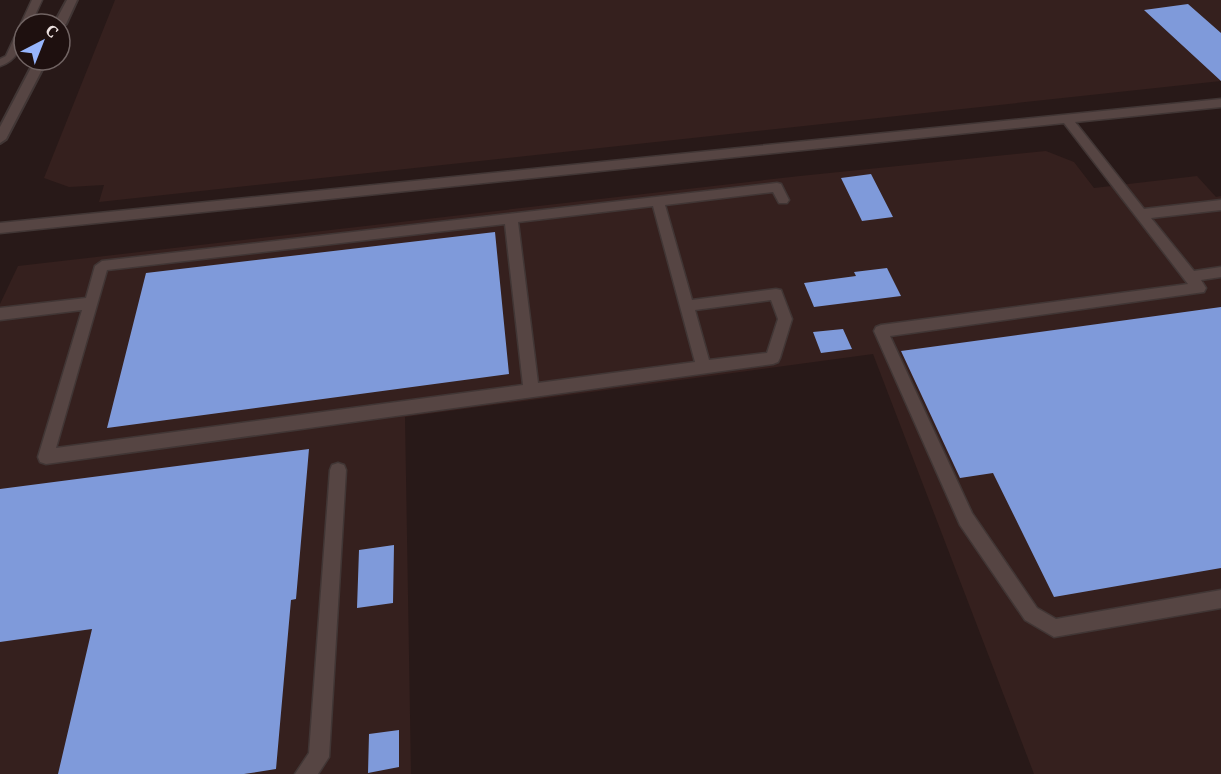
<svg xmlns="http://www.w3.org/2000/svg" width="1221" height="774" font-family="'PT Serif',serif">
	<style>
		.built { fill: #35201e }
		.building { fill: #7f9ada }
		.lines { fill: none; stroke-linecap: round; stroke-linejoin: round }
		.service-casing { stroke: #413635; stroke-width: 3 }
		.minor-casing { stroke: #413635; stroke-width: 4 }
		.service { fill: #564543; fill-rule: evenodd }
		.minor { fill: #564543; fill-rule: evenodd }
	</style>
	<rect width="100%" height="100%" fill="#281918"/>
	<path class="built" d="M115 0H1221V81L99 202 104 185 69 187 44 178Z
		M1046 151 1074 162 1094 188 1197 176 1216 197 1221 196V774H1034L873 354 405 417 411 774H0V304L18 266 800 176Z"/>
	<path class="building" d="M1188 4 1221 33V81L1144 10Z
		M871 174 893 217 862 221 841 178Z
		M495 232 509 374 107 428 146 273Z
		M887 268 901 296 814 307 804 283 856 276 854 272Z
		M1221 307V568L1054 597 993 473 960 478 901 351Z
		M843 329 852 349 821 353 813 332Z
		M309 449 296 599 291 600 276 769 244 774H58L92 629 0 642V489Z
		M394 545 393 603 357 608 359 550Z
		M399 730V767L368 773 369 734Z"/>
	<g class="lines">
		<defs>
			<path id="service" d="M32 0H42L31 24H24C24 43 19 60 0 66V59L6 56Z
				M1221 99V107L1075 122 1144 209 1221 200V210L1151 218 1194 271 1221 267V277L1201 280 1206 288 1204 292 890 336 972 513 1037 608 1056 619 1221 590V608L1054 637 1025 620 960 525 874 331 876 327 881 325 1188 284 1064 123 0 233V223Z
				M777 183 781 184 789 200 787 203H779L773 192 665 205 692 300 776 289 781 290 792 319 780 358 778 362 773 364 46 464 40 462 38 457 82 310 0 320V308L86 298 95 266 102 261ZM653 206 695 362 538 383 518 222ZM505 224 523 385 56 448 107 270ZM771 300 778 319 767 353 709 360 695 310Z
				M338 463 344 465 346 470 329 757 318 774H295L309 753 330 470 332 465Z"/>
			<path id="minor" d="M67 0H77L66 24 60 27V24H54Z
				M35 60H47L6 139 0 143V127Z"/>
		</defs>
		<use href="#service" class="service-casing"/>
		<use href="#minor" class="minor-casing"/>
		<use href="#service" class="service"/>
		<use href="#minor" class="minor"/>
	</g>
	<g transform="translate(42 42) rotate(42)"><circle r="28" fill="#1e100f" stroke="#716463" stroke-width="1.5"/>
	<path d="M0-4.5L10 22L0 15L-10 22Z" fill="#97b6fd"/>
	<text y="-9" font-size="16" font-weight="bold" text-anchor="middle" fill="#ede2e1">С</text>
	</g>
</svg>
